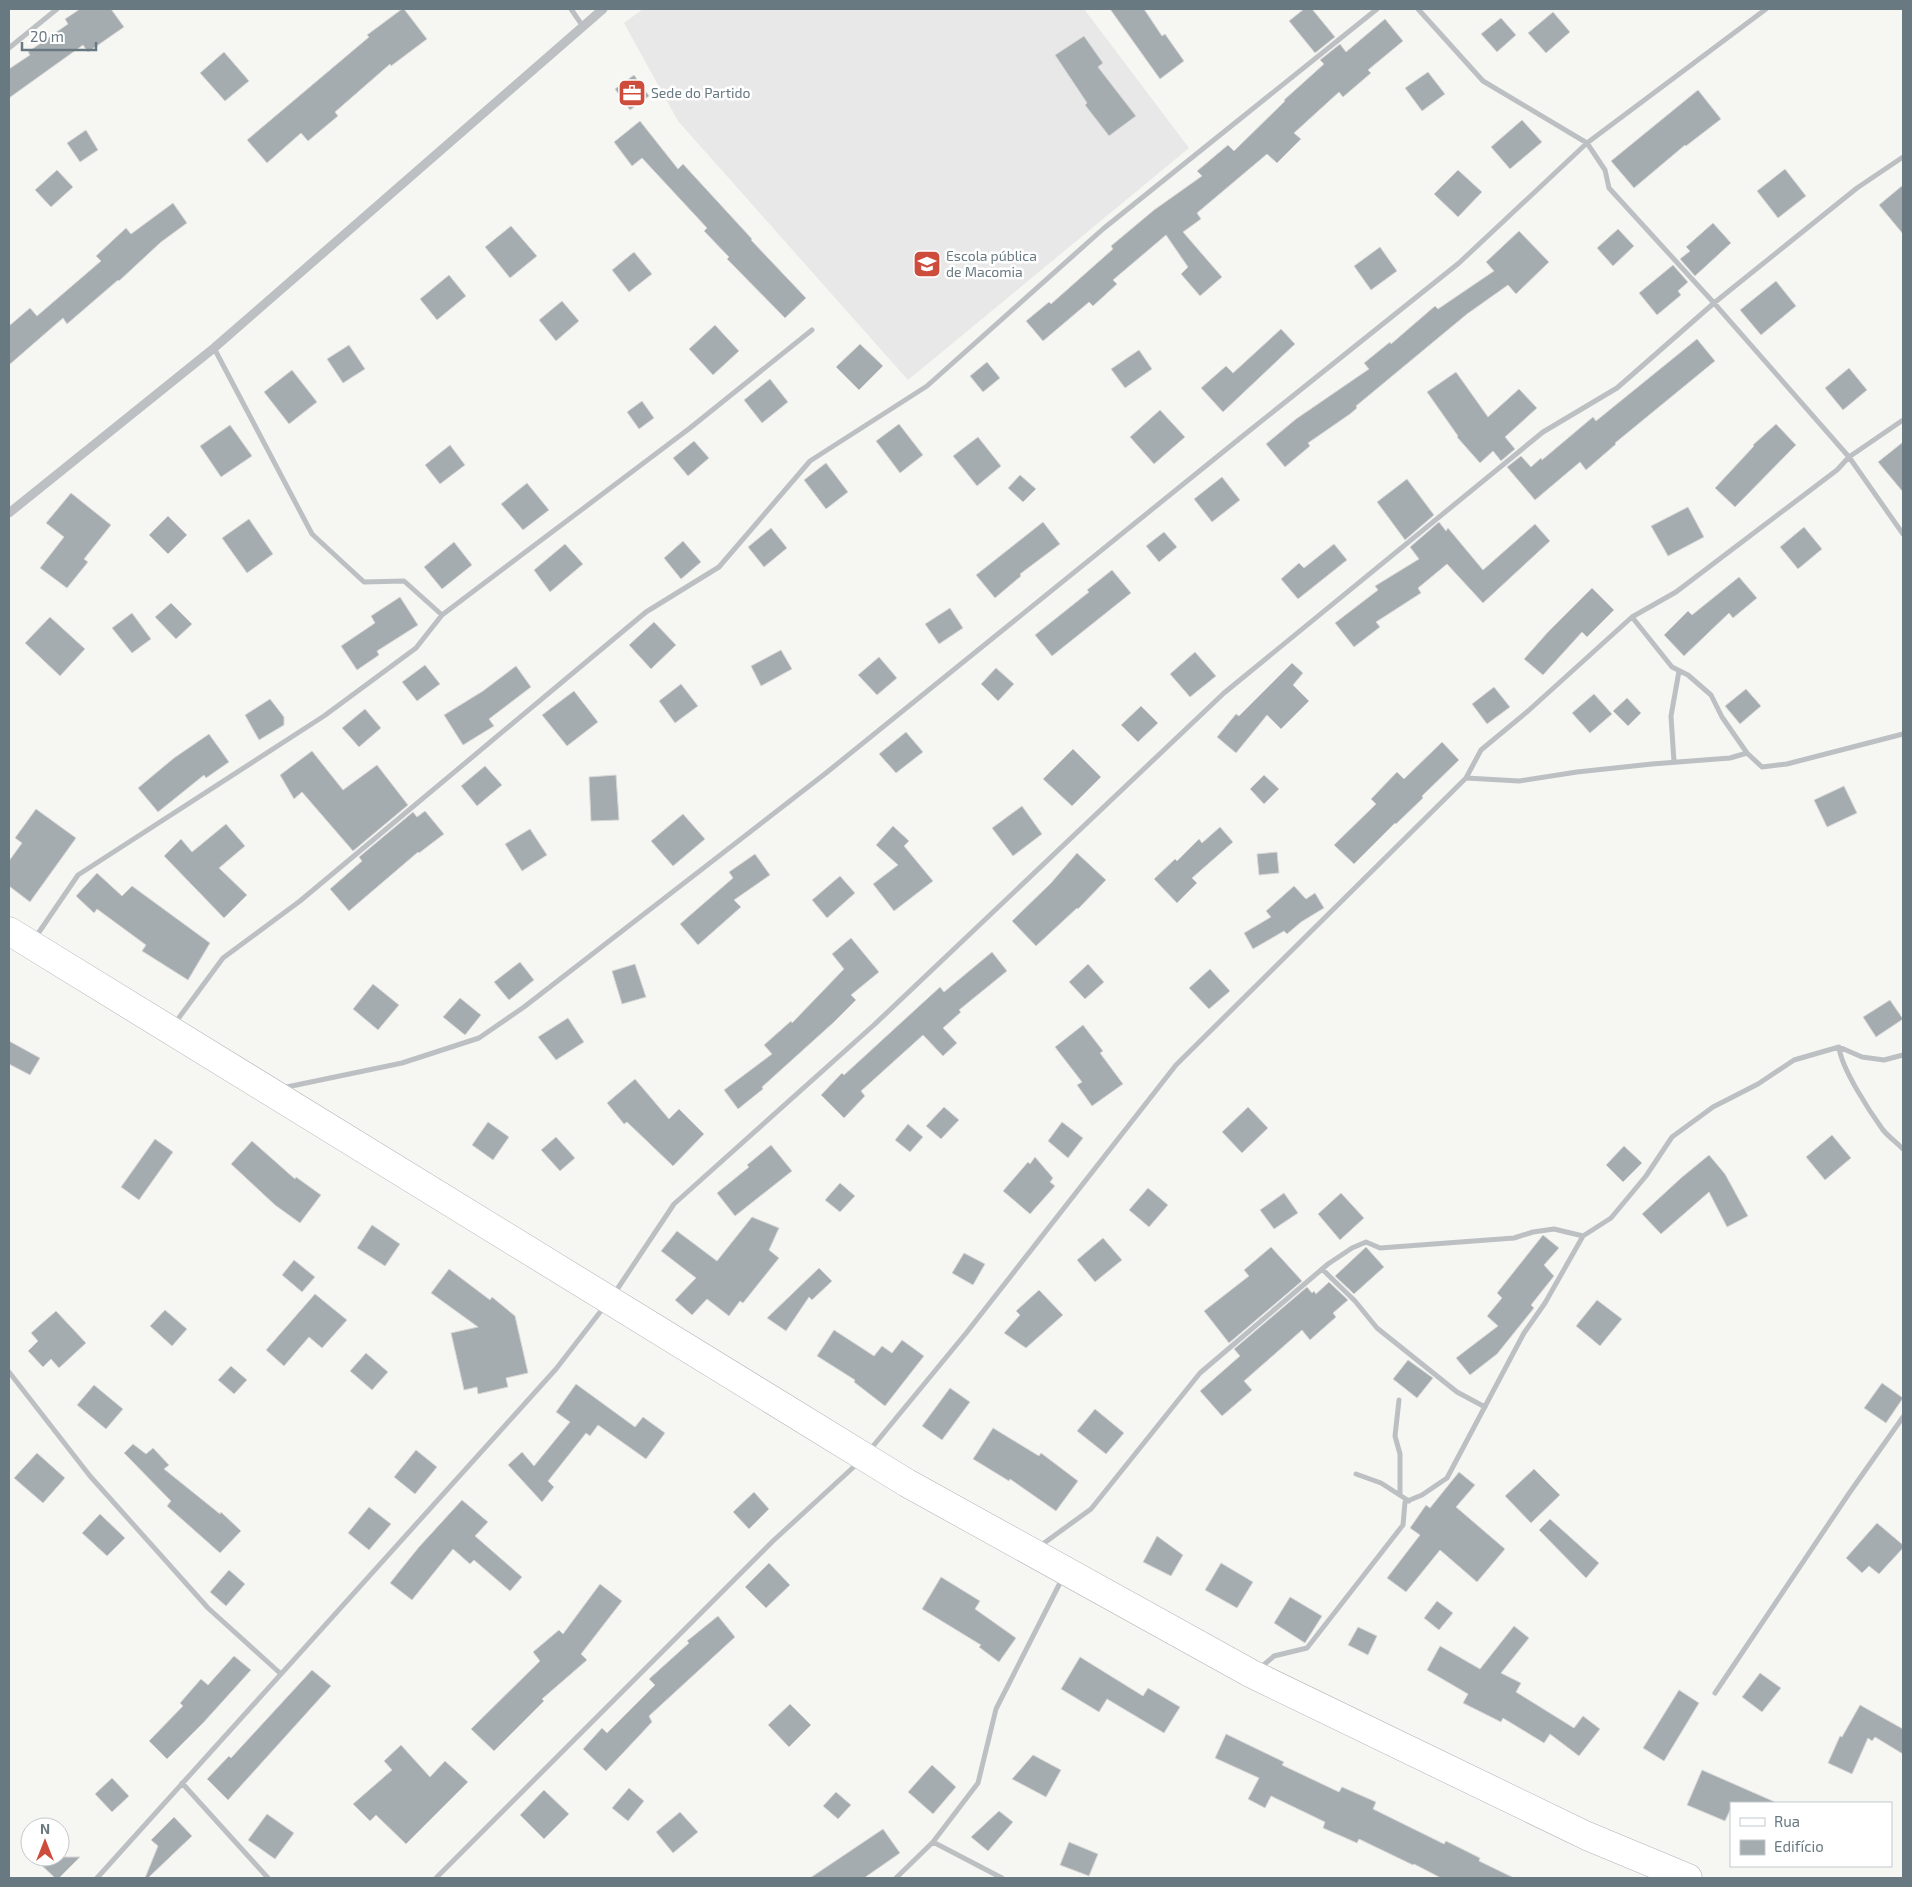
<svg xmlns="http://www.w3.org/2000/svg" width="1912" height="1887" font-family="'Exo 2',sans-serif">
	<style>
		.built { fill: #e7e8e7 }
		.building { fill: #a4acb0; stroke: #d8d7d6 }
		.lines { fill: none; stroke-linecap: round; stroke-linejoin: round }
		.secondary-casing { stroke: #aeb5b8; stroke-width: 29 }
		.minor { stroke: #bcc0c3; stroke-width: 5 }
		.tertiary { stroke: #bcc0c3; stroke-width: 9 }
		.secondary { stroke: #fff; stroke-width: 28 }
		.labels { text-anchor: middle; stroke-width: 5; stroke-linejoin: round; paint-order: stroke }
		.poi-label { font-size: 14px; fill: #697981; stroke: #fff; text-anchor: start }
	</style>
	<rect width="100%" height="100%" fill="#f6f6f3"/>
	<path class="built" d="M643 9H1084L1189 148 908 380 678 121 624 23Z"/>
	<path class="building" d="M80 9H111L124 27 88 52 83 45 9 98V69L30 55 28 52 68 24 65 19Z
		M402 9H404L427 39 391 66 390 64 335 112 338 116 308 141 301 133 267 163 247 140 369 37 367 35Z
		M1110 9H1144L1162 36 1165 34 1184 61 1160 79Z
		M1304 9H1312L1335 37 1315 53 1289 21Z
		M1553 12 1570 32 1546 53 1528 33Z
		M1501 18 1516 35 1497 52 1481 34Z
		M1385 19 1403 41 1368 70 1371 73 1343 97 1339 92 1294 133 1301 139 1277 163 1267 154 1197 213 1201 219 1183 232 1222 277 1200 296 1181 274 1188 267 1166 235 1113 280 1117 284 1093 306 1089 302 1043 341 1026 321 1049 302 1051 304 1113 249 1111 246 1154 210 1202 176 1197 171 1228 145 1234 151 1285 101 1284 100 1324 64 1320 60 1340 44 1346 52Z
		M1084 36 1103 63 1098 67 1136 116 1109 136 1085 105 1087 103 1055 55Z
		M224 52 249 81 225 101 200 73Z
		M1428 72 1445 94 1422 111 1405 88Z
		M634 75 649 96 630 110 615 89Z
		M1698 90 1721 119 1686 146 1685 145 1634 188 1611 161Z
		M1522 120 1542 142 1510 169 1491 147Z
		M640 121 678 169 683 164 752 239 751 240 806 298 785 318 727 259 729 257 704 231 707 228 642 158 632 166 614 142Z
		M86 130 98 150 80 162 67 143Z
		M1785 169 1806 196 1778 218 1757 191Z
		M57 170 73 187 51 207 35 190Z
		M1458 170 1482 192 1458 217 1434 194Z
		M1903 185V234L1879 205Z
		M173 203 187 223 161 242 119 281 118 280 67 324 63 318 9 365V326L30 308 37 316 101 261 96 256 126 228 131 234Z
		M1713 223 1731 243 1695 276 1680 259 1690 251 1686 247Z
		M511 226 537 256 510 278 485 247Z
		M1618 229 1634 246 1613 266 1597 248Z
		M1519 231 1549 262 1516 294 1508 285 1467 314 1356 406 1357 408 1350 414 1308 443 1310 446 1285 467 1266 444 1296 419 1369 369 1364 363 1390 342 1391 344 1435 306 1438 309 1494 271 1486 262Z
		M1380 247 1397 271 1371 290 1354 266Z
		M634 252 652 274 629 292 612 270Z
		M1673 265 1688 282 1678 291 1681 295 1657 315 1639 293Z
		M449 275 466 296 437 320 420 299Z
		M1776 281 1796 306 1761 335 1740 310Z
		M562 301 579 321 556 341 539 320Z
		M715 325 739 351 713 375 689 349Z
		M1281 329 1295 344 1223 412 1201 388 1226 366 1233 373Z
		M1697 339 1715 361 1615 443 1616 444 1586 470 1580 462 1535 500 1507 467 1521 456 1531 467 1541 458 1542 460 1593 417 1596 421Z
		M860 344 883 366 859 390 836 367Z
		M349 345 365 369 343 383 327 359Z
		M1139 350 1152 369 1125 388 1111 369Z
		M987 362 1000 378 983 392 970 376Z
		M1849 368 1867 390 1843 410 1825 388Z
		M292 370 317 402 289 424 264 392Z
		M1456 372 1488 417 1519 389 1537 408 1505 437 1515 449 1501 461 1493 451 1480 463 1457 437 1458 436 1427 392Z
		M770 379 788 402 762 423 744 400Z
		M642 401 654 418 639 429 627 412Z
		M1160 410 1185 437 1154 464 1130 437Z
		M899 424 923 455 900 473 876 441Z
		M1776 424 1796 445 1735 507 1715 488 1754 446 1753 445Z
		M230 425 252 456 221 477 200 446Z
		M978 437 1001 466 977 486 953 456Z
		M694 441 709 458 688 476 673 458Z
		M1903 442V492L1878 462Z
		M450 445 465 465 440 484 425 465Z
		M826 463 848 492 826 509 804 480Z
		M1020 475 1036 489 1023 502 1008 488Z
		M1222 477 1240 500 1212 522 1194 499Z
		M1407 479 1434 515 1405 540 1377 502Z
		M527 483 549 510 523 530 501 504Z
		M71 493 111 525 84 559 88 562 67 588 40 568 64 537 46 523Z
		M1688 507 1704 537 1668 556 1651 526Z
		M168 516 187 535 168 554 149 535Z
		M249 519 273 554 247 573 222 538Z
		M1043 522 1060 544 1020 574 1021 576 995 598 976 575Z
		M1439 522 1446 531 1448 528 1483 570 1535 524 1550 541 1483 603 1447 564 1418 588 1421 593 1376 622 1380 627 1354 647 1335 623 1378 590 1375 586 1419 559 1410 547Z
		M1804 527 1822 549 1798 569 1780 547Z
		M771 528 787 548 764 567 748 547Z
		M1164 532 1177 547 1159 562 1146 546Z
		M683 541 701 562 681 579 664 558Z
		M454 542 472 565 442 589 424 567Z
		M565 544 583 564 550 592 534 570Z
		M1334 544 1347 560 1298 599 1281 579 1299 563 1304 568Z
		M1112 570 1131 593 1052 656 1035 635 1089 592 1087 590Z
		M1739 577 1757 598 1733 618 1729 613 1684 656 1664 635 1688 611 1692 615Z
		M1592 588 1614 610 1587 637 1582 632 1543 675 1524 659 1548 632Z
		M400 597 418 625 377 651 379 655 357 670 341 646 375 623 371 616Z
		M171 603 192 624 176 639 155 617Z
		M950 608 963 628 939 644 925 624Z
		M132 613 151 639 132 653 112 628Z
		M50 617 85 649 60 676 25 643Z
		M654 622 676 645 651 669 629 645Z
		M781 650 792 669 761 686 751 666Z
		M1195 652 1216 676 1190 697 1170 674Z
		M879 657 897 678 877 695 858 675Z
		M1292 663 1303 673 1293 685 1309 701 1281 729 1267 715 1236 753 1217 737 1236 714 1239 716Z
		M425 665 440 684 417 701 402 682Z
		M516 666 531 687 489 719 494 726 463 745 444 715 483 691Z
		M996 668 1014 684 998 701 981 684Z
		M681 684 698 706 675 723 659 701Z
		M1494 687 1510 707 1487 724 1472 704Z
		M1746 689 1761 706 1740 724 1725 706Z
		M574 691 598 722 567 746 542 715Z
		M1594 694 1612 714 1590 733 1572 713Z
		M1627 698 1641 713 1628 726 1613 711Z
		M270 699 284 717V725L259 740 245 715Z
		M1141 706 1158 723 1138 742 1121 725Z
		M365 709 381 728 359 747 342 728Z
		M906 732 923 752 896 773 879 754Z
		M209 734 229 762 206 778 204 775 158 812 138 788 174 758Z
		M1442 742 1459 760 1422 796 1423 798 1396 824 1395 823 1354 864 1334 845 1376 804 1371 799 1397 772 1404 779Z
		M1073 749 1101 777 1072 806 1043 779Z
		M312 751 343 790 377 765 408 805 353 851 302 792 294 799 280 775Z
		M485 766 502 785 477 806 461 786Z
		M616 775 619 820 591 821 589 777Z
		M1264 775 1279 789 1264 804 1250 789Z
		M1844 786 1857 813 1827 827 1814 800Z
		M1022 806 1042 834 1013 856 992 828Z
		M36 809 76 838 30 902 9 886V861L22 843 15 838Z
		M425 811 444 834 419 853 418 852 349 911 330 889 362 861 359 857 413 812 417 817Z
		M683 814 705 839 673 866 651 841Z
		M226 824 245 846 219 868 247 895 224 918 164 856 181 839 192 852Z
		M893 826 909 841 904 846 933 881 894 911 873 884 898 865 876 845Z
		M1220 827 1233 842 1192 878 1197 883 1177 903 1154 879 1175 859 1177 861 1199 839 1202 843Z
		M530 829 547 855 522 871 505 844Z
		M1277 852 1279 873 1259 875 1257 854Z
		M1077 853 1106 880 1078 909 1077 908 1036 946 1012 921 1051 883Z
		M755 854 770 875 734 900 741 907 698 945 680 924 733 878 729 872Z
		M97 873 122 896 132 886 210 943 188 980 142 951 146 945 97 909 94 913 76 896Z
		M840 876 855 893 827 918 812 900Z
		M1294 886 1306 899 1315 893 1324 908 1301 922 1287 934 1284 931 1253 949 1244 933 1271 917 1266 911Z
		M851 938 879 972 851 995 856 1000 834 1022 762 1087 763 1089 738 1109 724 1090 772 1054 764 1045 791 1021 792 1023 844 969 832 954Z
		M992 952 1007 971 959 1010 961 1012 943 1028 957 1043 943 1056 923 1035 861 1091 865 1096 844 1118 821 1095 842 1073 844 1075 940 987 944 992Z
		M520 962 534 980 509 1000 494 982Z
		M635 964 646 997 622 1004 612 971Z
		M1088 964 1104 982 1085 999 1069 982Z
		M1210 969 1230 991 1209 1009 1189 988Z
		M373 984 399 1005 378 1030 353 1009Z
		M460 998 481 1015 465 1035 443 1017Z
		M1890 1000 1903 1019 1876 1037 1863 1017Z
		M568 1018 584 1042 556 1060 538 1037Z
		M1083 1025 1103 1051 1100 1053 1123 1084 1092 1106 1077 1085 1082 1082 1055 1047Z
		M9 1041 40 1058 30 1075 9 1064Z
		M635 1079 669 1119 679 1109 704 1134 673 1166 627 1122 624 1124 607 1103Z
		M944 1107 959 1120 941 1139 926 1126Z
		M1248 1107 1268 1128 1242 1153 1222 1132Z
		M488 1122 509 1137 493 1160 472 1145Z
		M1062 1122 1083 1138 1068 1158 1048 1141Z
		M908 1124 923 1137 910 1152 895 1140Z
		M1832 1135 1851 1158 1825 1180 1806 1157Z
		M556 1137 575 1158 560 1171 541 1150Z
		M155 1139 173 1152 139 1200 121 1187Z
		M252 1141 295 1179 296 1177 321 1195 300 1223 275 1205 231 1164Z
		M771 1145 792 1171 735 1216 717 1193 749 1167 747 1165Z
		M1624 1146 1642 1163 1623 1182 1606 1165Z
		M1709 1155 1725 1174 1748 1216 1727 1227 1709 1192 1661 1234 1642 1214 1681 1178Z
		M1035 1157 1053 1178 1050 1182 1055 1186 1030 1214 1003 1191 1028 1162 1030 1164Z
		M840 1183 855 1196 840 1212 825 1200Z
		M1148 1188 1168 1205 1149 1227 1129 1210Z
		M1284 1193 1298 1213 1274 1229 1260 1210Z
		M1341 1193 1364 1218 1340 1240 1318 1214Z
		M752 1217 779 1228 769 1250 779 1258 743 1303 740 1301 729 1316 707 1299 692 1315 675 1300 696 1278 661 1251 677 1231 717 1261Z
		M372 1225 400 1244 385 1266 357 1248Z
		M1543 1235 1559 1248 1544 1265 1554 1276 1531 1305 1534 1308 1497 1354 1470 1375 1456 1358 1498 1326 1487 1316 1502 1298 1497 1293Z
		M1103 1238 1122 1260 1095 1282 1077 1260Z
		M1271 1247 1302 1281 1229 1343 1204 1311 1249 1276 1244 1270Z
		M1366 1247 1384 1267 1354 1294 1335 1276Z
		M964 1253 985 1264 973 1285 952 1273Z
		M294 1260 315 1277 302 1292 282 1275Z
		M819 1268 832 1281 812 1300 809 1297 786 1331 767 1318Z
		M449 1269 490 1300 492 1297 515 1316 528 1373 506 1378 508 1387 478 1394 477 1387 464 1390 451 1333 478 1327 431 1293Z
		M1329 1282 1348 1300 1333 1313 1336 1317 1310 1340 1302 1330 1244 1381 1252 1390 1222 1416 1200 1391 1240 1356 1234 1349 1307 1287 1312 1293 1314 1291 1316 1294Z
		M1039 1290 1063 1315 1026 1348 1004 1333 1020 1315 1016 1311Z
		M315 1294 347 1320 322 1348 309 1337 284 1366 266 1350Z
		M1597 1300 1622 1319 1600 1346 1576 1326Z
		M165 1310 187 1329 172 1346 150 1326Z
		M56 1311 86 1343 59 1368 51 1359 43 1367 28 1351 38 1341 31 1333Z
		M834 1330 874 1356 882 1346 892 1353 902 1340 924 1356 885 1406 854 1382 855 1380 817 1356Z
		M366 1353 388 1372 372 1390 350 1371Z
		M1408 1360 1433 1378 1417 1398 1393 1379Z
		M231 1366 247 1380 234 1394 218 1380Z
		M1882 1383 1903 1398 1886 1423 1864 1408Z
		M576 1384 635 1427 643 1417 665 1433 646 1459 598 1425 590 1436 586 1433 548 1481 554 1487 542 1502 508 1465 522 1452 534 1466 570 1422 556 1412Z
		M94 1385 123 1409 106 1429 77 1405Z
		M950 1388 970 1402 942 1440 922 1426Z
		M1095 1409 1124 1433 1106 1454 1077 1431Z
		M993 1428 1039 1456 1041 1453 1078 1481 1056 1511 1010 1479 1009 1481 973 1459Z
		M133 1444 146 1454 153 1448 169 1465 164 1469 220 1514 221 1512 241 1531 220 1553 167 1506 171 1501 124 1453Z
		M416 1450 437 1467 415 1494 394 1477Z
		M37 1453 65 1478 43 1503 14 1478Z
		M1534 1469 1560 1495 1531 1523 1505 1496Z
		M1459 1472 1475 1485 1456 1507 1505 1549 1477 1582 1440 1550 1406 1592 1387 1578 1420 1535 1410 1528 1426 1505 1430 1508Z
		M754 1492 769 1509 749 1529 733 1512Z
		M462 1500 488 1522 475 1536 522 1577 510 1591 474 1560 470 1564 453 1549 412 1600 390 1583 419 1547Z
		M369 1507 391 1524 369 1550 348 1533Z
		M100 1514 125 1538 107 1556 82 1533Z
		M1550 1519 1599 1563 1586 1578 1539 1530Z
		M1877 1523 1903 1545V1548L1879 1574 1869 1566 1862 1573 1846 1558Z
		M1157 1536 1183 1555 1171 1576 1143 1562Z
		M769 1563 790 1585 766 1608 745 1587Z
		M1221 1563 1253 1582 1237 1608 1205 1590Z
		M229 1570 245 1584 226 1606 210 1592Z
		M941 1577 980 1601 975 1609 1016 1638 999 1662 979 1647 981 1645 922 1609Z
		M600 1584 622 1601 581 1654 587 1660 542 1699 544 1701 494 1751 471 1729 540 1661 533 1652 559 1630 563 1634Z
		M1290 1597 1322 1616 1305 1643 1274 1623Z
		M1437 1601 1453 1613 1439 1630 1424 1618Z
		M718 1616 735 1637 649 1716 652 1722 606 1771 583 1749 602 1728 607 1733 655 1685 649 1679 689 1643 687 1641Z
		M1514 1626 1529 1638 1501 1673 1521 1683 1516 1692 1574 1728 1583 1716 1600 1729 1579 1756 1550 1734 1544 1743 1503 1718 1501 1722 1463 1703 1468 1694 1427 1670 1440 1646 1480 1669Z
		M1358 1627 1377 1636 1368 1655 1348 1645Z
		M234 1656 251 1670 203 1723 167 1759 149 1741 183 1706 180 1703 201 1679 208 1685Z
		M1080 1657 1143 1696 1148 1688 1180 1707 1164 1733 1107 1699 1099 1712 1061 1689Z
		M312 1670 331 1686 228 1800 207 1779 229 1756 231 1758Z
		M1760 1673 1781 1688 1762 1712 1742 1697Z
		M1679 1690 1699 1703 1664 1761 1643 1748Z
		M790 1704 811 1725 789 1747 768 1725Z
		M1860 1705 1903 1729V1754L1875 1737 1872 1741 1868 1738 1852 1774 1828 1763 1840 1736 1842 1737Z
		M1226 1734 1284 1762 1282 1765 1339 1792 1342 1787 1376 1802 1373 1809 1444 1844 1446 1841 1480 1858 1479 1861 1514 1878H1441L1414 1864 1413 1865 1359 1839 1357 1843 1323 1828 1325 1822 1271 1796 1265 1808 1248 1799 1259 1778 1215 1758Z
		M401 1745 430 1777 445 1761 468 1782 406 1844 376 1815 370 1821 353 1804 392 1770 384 1761Z
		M1033 1755 1061 1770 1046 1797 1012 1779Z
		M932 1765 956 1787 933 1814 908 1792Z
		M1702 1770 1775 1802V1803H1731V1808L1725 1821 1687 1805Z
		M112 1778 129 1796 112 1812 95 1794Z
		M629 1788 644 1801 628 1821 612 1808Z
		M544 1790 569 1814 544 1839 520 1815Z
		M836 1792 851 1805 838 1819 823 1806Z
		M999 1811 1013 1822 988 1851 971 1837Z
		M680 1812 698 1832 673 1853 656 1832Z
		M267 1814 294 1833 275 1859 248 1840Z
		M174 1817 192 1836 148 1878H145L158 1846 151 1840Z
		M883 1829 900 1853 864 1878H810Z
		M1069 1842 1098 1854 1089 1876 1060 1865Z
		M33 1857H80L59 1878H55Z"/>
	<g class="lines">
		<defs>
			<path id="secondary" d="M9 931 907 1483 1252 1674 1587 1836 1688 1878"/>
		</defs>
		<use href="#secondary" class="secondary-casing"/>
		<path class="minor" d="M571 9 582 25
			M1418 9 1483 81 1587 143 1605 170 1609 188 1714 303 1849 457 1903 534
			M9 48 57 9
			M214 348 312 534 364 582 404 581 442 615
			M1632 617 1672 667 1688 675 1711 695 1722 717 1747 753
			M1674 762 1671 716 1679 671
			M1466 778 1519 781 1577 772 1652 764 1730 758 1747 753 1762 767 1787 764 1903 734
			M35 938 78 875 324 716 416 648 442 615 690 428 812 330
			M175 1023 223 958 300 901 646 612 719 567 810 461 927 386 1103 229 1377 9
			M1903 1055 1884 1060 1862 1057 1839 1047C1841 1068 1870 1112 1883 1130 1889 1137 1897 1143 1903 1149
			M282 1088 402 1063 479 1038 524 1007 826 773 1244 435 1459 263 1587 143 1766 9
			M1322 1269 1355 1301 1377 1328 1457 1392 1485 1407
			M614 1294 674 1204 875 1024 1224 693 1543 432 1617 388 1714 303 1857 188 1903 157
			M9 1372 90 1476 208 1608 281 1674
			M1399 1400 1395 1436 1400 1454V1495
			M869 1451 967 1332 1176 1065 1466 778 1481 750 1528 711 1632 617 1676 592 1837 470 1849 457 1903 420
			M1356 1474 1381 1483 1409 1501
			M1040 1546 1091 1509 1200 1373 1328 1264 1352 1248 1366 1242 1380 1248 1514 1238 1533 1232 1554 1229 1583 1236 1611 1218 1646 1176 1672 1137 1713 1107 1758 1084 1794 1060 1839 1047
			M1259 1669 1274 1656 1307 1648 1403 1525 1405 1502 1422 1495 1447 1478 1524 1333 1545 1303 1583 1236
			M1715 1693 1850 1492 1903 1417
			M182 1783 268 1878
			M933 1842 1002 1878
			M97 1878 556 1369 604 1307
			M436 1878 773 1541 858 1463
			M896 1878 933 1842 978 1783 996 1709 1063 1577"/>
		<path class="tertiary" d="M9 513 214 348 603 9"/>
		<use href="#secondary" class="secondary"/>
	</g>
	<defs>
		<symbol id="office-square" viewBox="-11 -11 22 22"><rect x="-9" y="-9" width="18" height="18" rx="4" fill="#ce4c3c" stroke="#fff"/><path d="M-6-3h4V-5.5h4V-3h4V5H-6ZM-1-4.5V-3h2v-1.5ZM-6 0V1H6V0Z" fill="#fff"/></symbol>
		<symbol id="school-square" viewBox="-11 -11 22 22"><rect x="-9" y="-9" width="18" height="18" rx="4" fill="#ce4c3c" stroke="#fff"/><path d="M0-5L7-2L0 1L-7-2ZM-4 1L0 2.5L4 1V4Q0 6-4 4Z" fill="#fff"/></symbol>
	</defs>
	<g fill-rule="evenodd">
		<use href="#office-square" x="616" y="77" width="32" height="32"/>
		<use href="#school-square" x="911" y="248" width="32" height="32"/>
	</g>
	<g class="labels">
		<g class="poi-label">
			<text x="651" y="98">Sede do Partido</text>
			<text x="946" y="261">Escola pública<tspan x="946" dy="16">de Macomia</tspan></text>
		</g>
	</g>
	<rect width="1912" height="1887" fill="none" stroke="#697981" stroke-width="20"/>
	<rect x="1730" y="1802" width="162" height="65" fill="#ffffff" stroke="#c3c9cd"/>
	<rect x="1740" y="1818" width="25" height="8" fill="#ffffff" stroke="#c3c9cd"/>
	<text x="1774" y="1827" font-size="15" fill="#697981">Rua</text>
	<rect x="1740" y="1840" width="25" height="15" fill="#a4acb0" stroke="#c3c9cd"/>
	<text x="1774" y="1852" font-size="15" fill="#697981">Edifício</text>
	<g transform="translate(45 1842)"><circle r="24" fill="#ffffff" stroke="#c3c9cd"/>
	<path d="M0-4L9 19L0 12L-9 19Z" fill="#ce4c3c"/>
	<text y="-8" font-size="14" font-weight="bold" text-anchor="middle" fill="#697981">N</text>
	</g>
	<path d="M22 42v8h74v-8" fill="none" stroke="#697981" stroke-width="2.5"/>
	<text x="30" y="42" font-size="15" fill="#697981" stroke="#ffffff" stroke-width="4" paint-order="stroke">20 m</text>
</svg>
